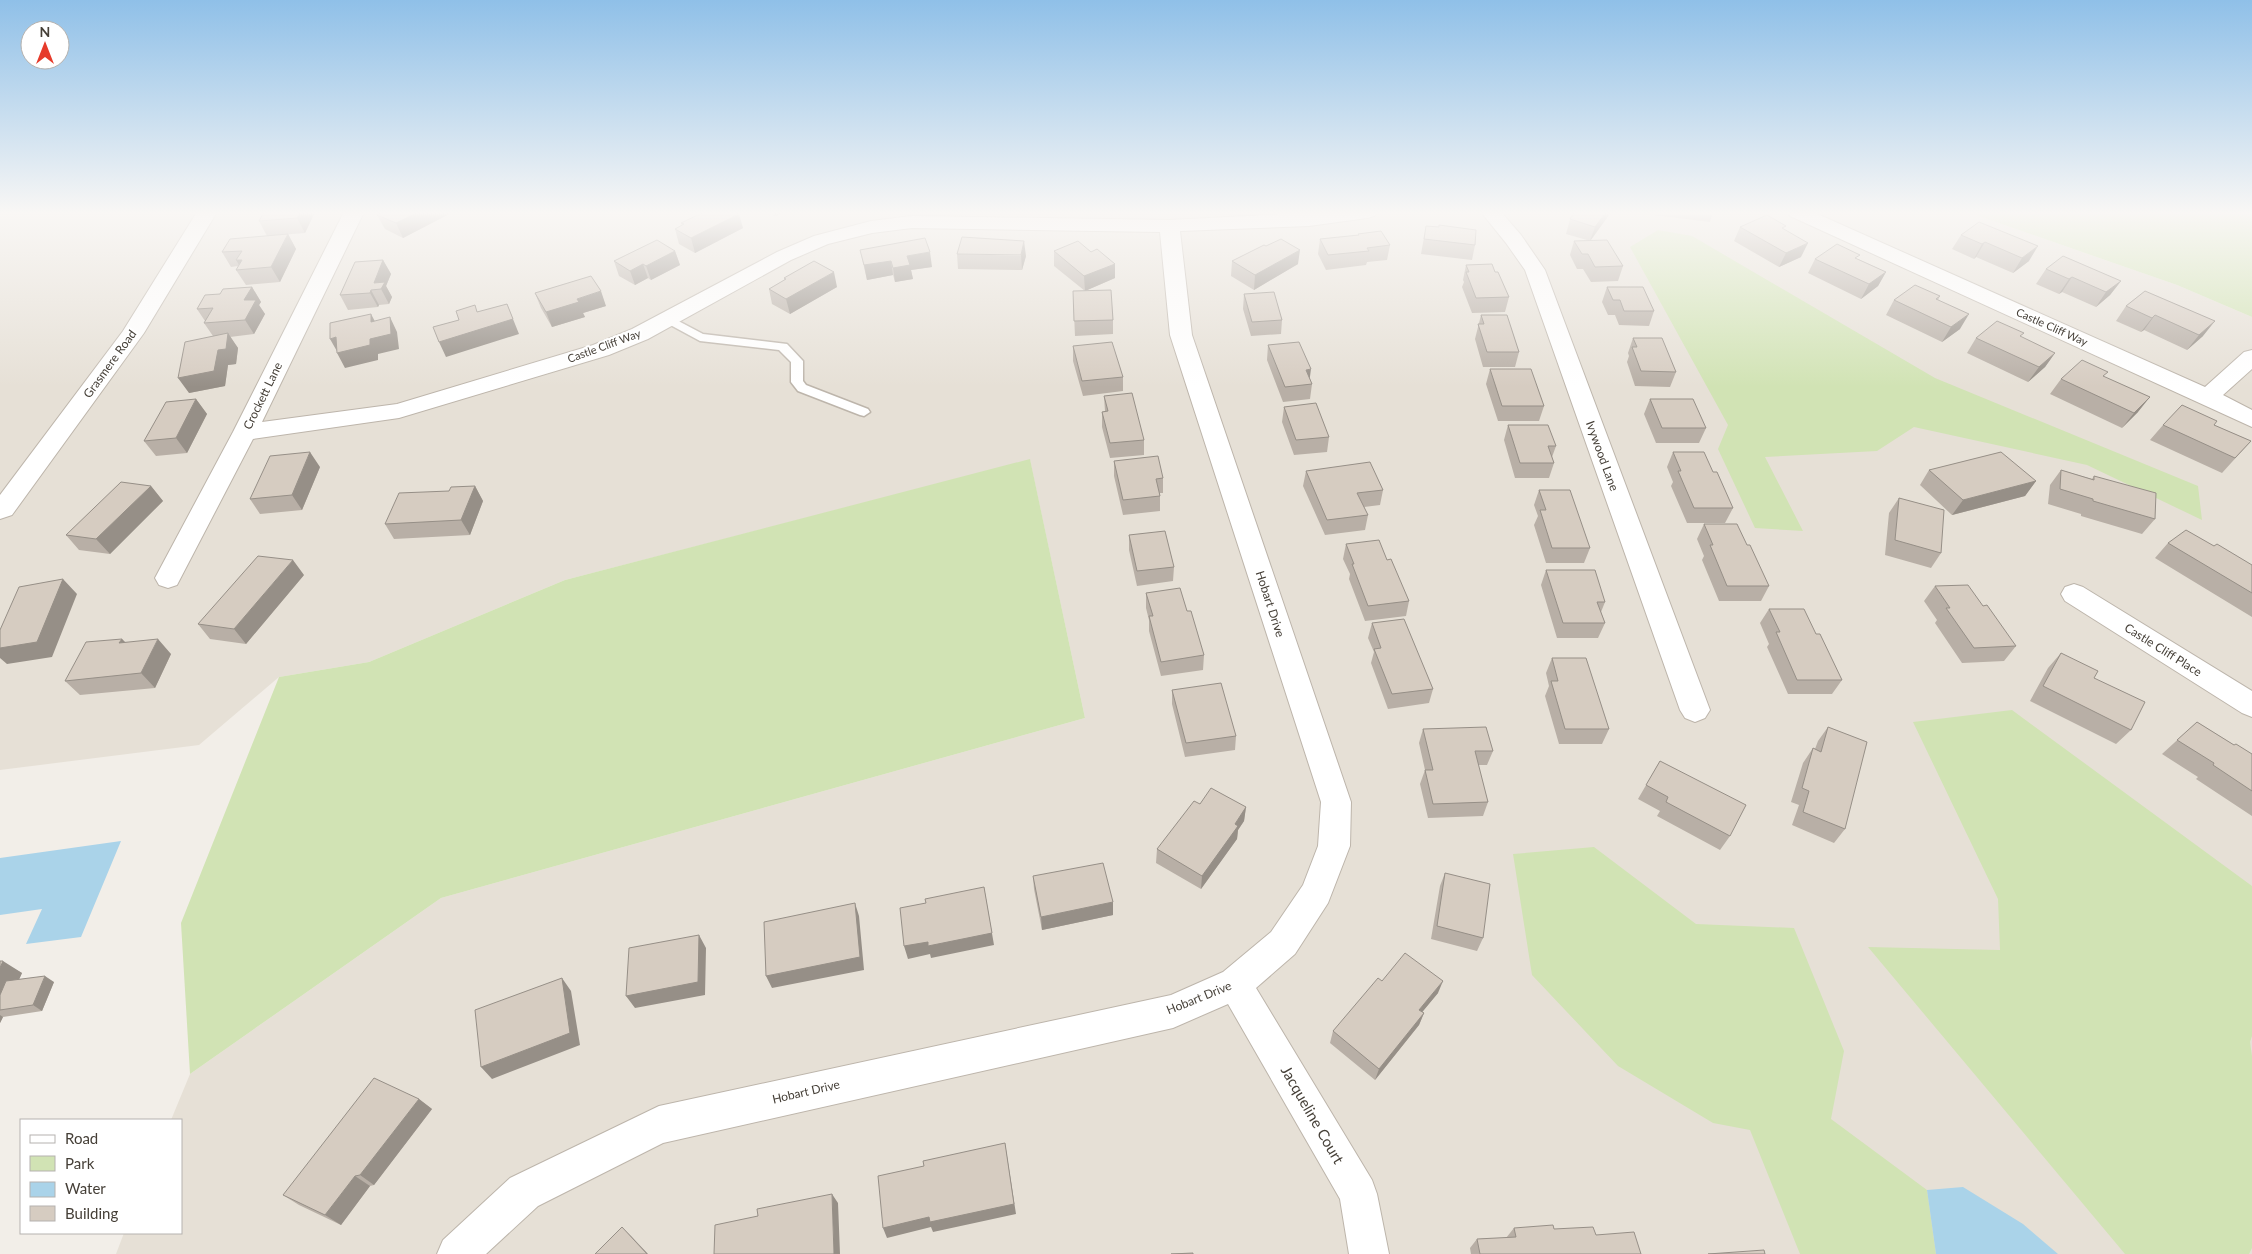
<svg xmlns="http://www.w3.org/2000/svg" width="2252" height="1254" font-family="Lato,sans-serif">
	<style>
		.residential { fill: #e6e0d6 }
		.green { fill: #d1e3b4 }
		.water { fill: #aad3e9 }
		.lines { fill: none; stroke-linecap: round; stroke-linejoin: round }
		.service-casing { stroke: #bdb5ab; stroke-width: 3 }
		.minor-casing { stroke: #bdb5ab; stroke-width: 2 }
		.service { fill: #fff; fill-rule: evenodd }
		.minor { fill: #fff; fill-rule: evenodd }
		.wall { fill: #b8afa6 }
		.shaded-wall { fill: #968f87 }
		.building { fill: #d6ccc1; stroke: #968f87 }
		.labels { text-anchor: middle; stroke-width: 4.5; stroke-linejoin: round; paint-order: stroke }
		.far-street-label { font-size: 11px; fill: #453f37; stroke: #fff }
		.street-label { font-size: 12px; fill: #453f37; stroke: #fff }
		.near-street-label { font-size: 15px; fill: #453f37; stroke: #fff }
	</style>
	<rect width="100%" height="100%" fill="#f2eee8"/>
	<path class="residential" d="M0 212H1967L2177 285 2252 317V1254H116L124 1233H181V1120H171L190 1074 441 898 1085 718 1030 460 565 580 369 662 279 677 199 745 0 770Z"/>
	<path class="green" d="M1967 212H2252V317L2177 285Z
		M1658 230 1692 236 1935 378 2198 486 2202 520 2087 465 1914 427 1877 451 1765 457 1803 531 1755 528 1718 449 1728 425 1630 247Z
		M1030 459 1085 718 441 898 190 1074 181 923 279 677 369 662 565 580Z
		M2012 710 2252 886V1036L2250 1042 2252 1056V1248L2249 1254H2125L1868 947 2000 950 1998 899 1913 722Z
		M1594 847 1696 924 1794 928 1844 1051 1831 1119 1927 1190 1936 1254H1800L1750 1130 1713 1123 1618 1066 1532 975 1513 854Z"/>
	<path class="water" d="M121 841 81 937 26 944 42 909 0 915V858Z
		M1963 1187 2023 1224 2058 1254H1936L1927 1190Z"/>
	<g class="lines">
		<defs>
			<path id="service" d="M667 315 703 334 787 344 803 361V381L806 385 868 409 870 412 864 416 860 415 798 391 791 382V362L779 350 700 341 663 321 661 319Z"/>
			<path id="minor" d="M197 212H217L144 333 12 515 0 519V495L123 331Z
				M344 212H364L262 422 397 404 593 345 632 329 777 252 814 236 871 221 912 216 1169 220 1325 212H1377L1374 216 1367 218 1309 226 1180 231 1192 335 1351 802 1350 846 1328 903 1295 954 1256 988 1372 1180 1377 1194 1389 1254H1349L1340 1199 1228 1004 1173 1028 663 1143 538 1206 486 1254H437L443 1240 510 1178 659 1106 1171 995 1223 972 1271 932 1303 885 1318 846 1321 802 1170 335 1160 232 912 228 872 233 828 244 791 260 648 339 609 355 399 418 253 439 177 585 168 588 159 585 155 578 233 432Z
				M1481 212H1501L1521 235 1545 270 1710 710 1705 718 1695 722 1685 718 1680 710 1525 270 1506 243Z
				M1787 212H1813L2205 387 2244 352 2252 350V369L2223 395 2252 410V427L1790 216Z
				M2074 584 2083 587 2252 691V717L2242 713 2065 601 2061 594 2065 587Z"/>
		</defs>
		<use href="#service" class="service-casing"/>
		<use href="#minor" class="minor-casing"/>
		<use href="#service" class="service"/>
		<use href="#minor" class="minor"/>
	</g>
	<path class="wall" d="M315 212 305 233 267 236 259 221Z
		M453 212 403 238 385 229 377 215Z
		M1572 212H1610L1609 215 1591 240 1623 266 1618 281 1591 282 1583 269H1577L1570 255 1574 241 1587 240 1566 234Z
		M1644 212H1713L1710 222 1645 214Z
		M1979 222 2029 261 2013 273 1976 257 1974 259 1952 249 1961 235Z
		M681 223 743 228 695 253 679 244 675 229 682 226Z
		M1426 226 1439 227 1475 245 1472 260 1421 254Z
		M1740 227 1785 230 1801 257 1779 267 1734 241Z
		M288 234 296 249 280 282 246 285 236 270 238 266 231 267 222 252Z
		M1358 234 1390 245 1387 260 1367 262 1366 265 1326 270 1318 254 1320 239 1358 235Z
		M860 250 932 267 911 270 913 279 895 282 893 275 867 280Z
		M675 251 680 265 651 280 648 278 635 285 619 276 614 261Z
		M1054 251 1115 264V278L1085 291 1054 266Z
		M957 254 1026 256 1022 270 958 269Z
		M1815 259H1858L1886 272 1878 286 1861 299 1808 273Z
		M383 260 391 274 386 286 392 297 389 304 379 305 378 307 348 310 340 295Z
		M1232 261 1298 264 1254 290 1231 276Z
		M1466 265 1509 297 1505 312 1472 313 1462 287 1464 282 1463 280Z
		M2046 269 2121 281 2110 295 2096 307 2062 292 2059 294 2036 284Z
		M784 278 837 287 790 314 772 304 769 289 784 280Z
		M252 287 261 302 259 305 265 314 254 334 230 337 238 348 236 364 228 365 225 386 189 393 213 336 204 323 205 321 197 309 220 294Z
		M1607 287 1654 311 1649 326 1619 325 1615 315H1608L1602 302Z
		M1073 291 1113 320V334L1075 336Z
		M2145 291 2203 336 2187 350 2144 330 2141 332 2116 321 2126 306Z
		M535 293 606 306 583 313 585 317 552 327 541 308Z
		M1244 294 1282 320 1281 334 1251 336 1243 309Z
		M1940 296 1938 300 1960 329 1942 342 1886 315 1894 300Z
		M1481 315 1519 352 1515 367H1483L1475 339Z
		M2021 337 2055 353 2045 367 2028 382 1967 353 1976 338Z
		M1633 338 1676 372 1670 387 1635 386 1627 362 1629 356 1628 353Z
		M1268 345 1310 379 1312 384 1310 399 1283 402 1267 360Z
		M1073 346 1123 377V391L1083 396 1073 361Z
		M1490 369 1544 406 1539 421H1498L1486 384Z
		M2104 376 2138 412 2122 428 2050 394 2061 379Z
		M1104 396 1144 440V455L1110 458 1102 427V412L1105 411Z
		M196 399 207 414 187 453 156 456 144 441Z
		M1650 399 1706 428 1699 443H1656L1644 414Z
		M1284 407 1329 437 1327 452 1294 455 1282 422Z
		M1508 425 1556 446 1552 457 1554 463 1549 478H1515L1504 440Z
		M2163 425H2214L2251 441 2222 473 2150 440Z
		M1673 452 1733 508 1725 523H1687L1671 486 1673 482 1667 467Z
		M1114 461 1163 478V493H1160V511L1123 515 1114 476Z
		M320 467 302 510 260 514 250 499Z
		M1929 470 2036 481 2025 496 1952 515 1920 485Z
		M2061 470 2092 479 2094 476 2155 519 2142 534 2081 516V514L2048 504 2050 485Z
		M1306 471 1383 490 1380 505 1364 507 1368 515 1365 530 1325 535 1303 486Z
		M151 486 163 501 110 554 79 550 66 535Z
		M475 486 483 501 470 535 394 539 385 524 449 491Z
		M1539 490 1590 548 1584 563H1546L1534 525 1538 516 1534 505Z
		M1899 498 1941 553 1931 568 1885 555 1889 513Z
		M1704 524 1747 545 1769 586 1761 601H1719L1702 560 1704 556 1697 539Z
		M1129 535 1174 567 1173 581 1137 586 1129 550Z
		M2168 543 2214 546 2252 565V617L2155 558Z
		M1346 544 1387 560 1409 601 1406 616 1365 621 1349 579 1350 574 1343 559Z
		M1546 570 1605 602 1601 612 1605 623 1598 638H1557L1541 585Z
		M304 575 246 644 210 639 198 624Z
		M1935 586 1983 606 2016 646 2004 661 1962 663 1935 623 1937 620 1924 601Z
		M1146 593 1187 611 1204 655 1203 670 1161 676 1149 631V620L1146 608Z
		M1769 609 1816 634 1842 680 1832 694H1788L1767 647 1769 644 1760 623Z
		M1372 623 1433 689 1429 703 1388 709 1371 663 1374 652 1368 638Z
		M122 639 125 642 171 654 155 688 80 695 65 681Z
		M2061 653 2094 678 2131 730 2116 744 2030 701 2048 668Z
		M1552 658 1609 729 1602 744H1559L1545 696 1549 686 1546 673Z
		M1172 690 1236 736 1235 750 1185 757 1172 704Z
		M2197 722 2234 745 2252 754V816L2196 779 2198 777 2162 754Z
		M1828 727 1845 829 1834 843 1792 825 1799 805 1791 802 1803 763 1813 748 1815 749 1818 741Z
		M1423 729 1493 751 1487 765H1478L1488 802 1483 816 1428 818 1420 784 1425 770 1419 743Z
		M1660 761 1730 836 1720 850 1657 816 1660 811 1638 799Z
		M1200 804 1246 807 1244 821 1238 830 1237 839 1201 889 1156 863 1157 849Z
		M1445 873 1483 938 1477 951 1431 939 1440 886Z
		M1033 876 1113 902V915L1042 930 1034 889Z
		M0 961 22 973 19 979 54 982 42 1011 3 1017 0 1023Z
		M1382 981 1438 993 1422 1012 1424 1013 1419 1025 1375 1080 1330 1043 1333 1031Z
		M419 1099 432 1109 374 1185 370 1186 341 1225 299 1205 283 1195Z
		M1514 1228 1554 1229 1596 1235 1641 1254H1471L1470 1248 1477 1239 1506 1238Z"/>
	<path class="shaded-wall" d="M300 212H315L305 233 297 218Z
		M419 212H453L403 238 396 223Z
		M773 212H788L774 216Z
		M789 212H797L790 214Z
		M1606 212H1610L1609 215 1590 241 1595 227Z
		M739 214 743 228 695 253 691 238Z
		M288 234 296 249 280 282 271 267Z
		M1024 241 1026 256 1022 270 1021 255Z
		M1985 242 1976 257 1974 259 1982 244Z
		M1808 243 1801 257 1779 267 1786 253Z
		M2038 246 2029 261 2013 273 2022 258Z
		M1300 250 1298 264 1254 290 1255 275Z
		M675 251 680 265 651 280 646 266Z
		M930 252 932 267 911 270 913 279 895 282 893 268 907 256Z
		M236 260H242V270Z
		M383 260 391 274 386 286 392 297 389 304 381 289 374 283Z
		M891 261 893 275 867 280 864 265Z
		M643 264 648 278 635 285 630 271Z
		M1115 264V278L1085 291 1084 276Z
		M834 272 837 287 790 314 786 299Z
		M1886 272 1878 286 1861 299 1869 284Z
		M2072 277 2062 292 2059 294 2069 279Z
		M2121 281 2110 295 2096 307 2106 292Z
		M252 287 261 302 259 305 265 314 254 334 245 320 244 300Z
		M371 290 379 305 378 307 370 293Z
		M601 291 606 306 583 313 585 317 552 327 546 312 577 299Z
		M507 304 519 334 446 357 439 342Z
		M371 314 379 329 371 322Z
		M1969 314 1960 329 1942 342 1951 327Z
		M2155 315 2144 330 2141 332 2152 318Z
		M390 317 397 332 399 349 378 354V360L345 368 337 353H338L330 339 336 337 370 339Z
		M2215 321 2203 336 2187 350 2199 335Z
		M228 333 238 348 236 364 228 365 225 386 189 393 178 378 218 350Z
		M2055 353 2045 367 2028 382 2039 367Z
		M1311 369 1309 384 1306 370Z
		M2150 397 2138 412 2122 428 2134 413Z
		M196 399 207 414 187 453 176 438Z
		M310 452 320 467 302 510 292 495Z
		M2036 481 2025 496 1952 515 1963 500Z
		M151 486 163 501 110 554 96 539Z
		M475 486 483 501 470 535 461 520Z
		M293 560 304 575 246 644 234 629Z
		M63 579 77 594 52 657 7 664 0 658V648Z
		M122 639 136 653 119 643Z
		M158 639 171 654 155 688 141 673Z
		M1246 807 1244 821 1238 830 1237 839 1201 889 1202 876Z
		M984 887 994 945 931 958 930 954 908 959 904 946Z
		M1113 902V915L1042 930 1041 917Z
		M855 903 859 916 864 970 772 988 766 976Z
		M699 935 706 948 705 995 635 1008 626 996Z
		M3 961 22 973 6 1009 0 1010V968Z
		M45 976 54 982 42 1011 33 1005Z
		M562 978 571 991 580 1045 492 1079 481 1067Z
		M1443 981 1438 993 1414 1022 1419 1010Z
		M1424 1013 1419 1025 1375 1080 1379 1069Z
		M0 1015 3 1017 0 1023Z
		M419 1099 432 1109 374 1185 360 1175Z
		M1005 1143 1016 1214 933 1232 931 1227 887 1238 883 1228Z
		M355 1176 370 1186 341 1225 325 1215Z
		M832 1194 838 1203 840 1254H834Z
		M622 1227 631 1236 648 1254H647Z"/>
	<path class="building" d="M264 212H300L297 218 259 221Z
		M383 212H419L396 223 377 215Z
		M704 212H735L739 214 691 238 675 229 684 224 681 223Z
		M1575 212H1606L1595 227 1570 219Z
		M1767 215 1786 226 1782 228 1808 243 1786 253 1740 227Z
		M1979 222 2038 246 2022 258 1985 242 1982 244 1961 235Z
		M1439 225 1476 230 1475 245 1424 239 1426 226 1439 227Z
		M1381 231 1390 245 1367 248 1369 251 1328 255 1320 239 1359 235 1358 234Z
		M288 234 271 267 236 270 242 260H236L242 251 222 252 230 239Z
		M962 237 1024 241 1021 255 957 254Z
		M925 238 930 252 907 256 910 265 893 268 891 261 864 265 860 250Z
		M1281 239 1300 250 1255 275 1232 261 1264 245 1266 246Z
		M657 240 675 251 646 266 643 264 630 271 614 261Z
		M1607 240 1623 266 1595 267 1588 254H1582L1574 241Z
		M1078 241 1091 252 1097 249 1115 264 1084 276 1054 251Z
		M1837 244 1860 255 1855 258 1886 272 1869 284 1815 259Z
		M2063 256 2121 281 2106 292 2072 277 2069 279 2046 269Z
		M383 260 374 283 385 282 381 289 371 290 370 293 340 295 355 262Z
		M814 261 834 272 786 299 769 289 786 279 784 278Z
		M1492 264 1495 272H1498L1509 297 1476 298 1466 272H1469L1466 265Z
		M591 276 601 291 577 299 579 302 546 312 535 293Z
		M1915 285 1940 296 1936 299 1969 314 1951 327 1894 300Z
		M252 287 244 300H256L245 320 204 323 213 308 197 309 205 295 220 294 223 289Z
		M1607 287H1643L1654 311H1624L1620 300H1613Z
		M1111 290 1113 320 1074 321 1073 291Z
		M2145 291 2215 321 2199 335 2155 315 2152 318 2126 306Z
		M1274 292 1282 320 1252 322 1244 294Z
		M507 304 513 319 439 342 433 327 459 320 456 311 475 305 477 312Z
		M371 314V322L390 317 391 334 370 339V345L337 353 336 337 330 339V323Z
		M1481 315H1507L1519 352H1487L1478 324H1484Z
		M1997 321 2024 333 2020 336 2055 353 2039 367 1976 338Z
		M228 333 226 349 218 350 214 371 178 378 185 342Z
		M1633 338H1662L1676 372 1641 371 1632 347H1637Z
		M1112 342 1123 377 1082 381 1073 346Z
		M1299 342 1311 369 1306 370 1312 384 1285 387 1268 345Z
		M2082 360 2108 372 2103 376 2150 397 2134 413 2061 379Z
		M1490 369H1531L1544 406H1502Z
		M1132 393 1144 440 1110 443 1102 412 1108 411 1104 396Z
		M196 399 176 438 144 441 166 402Z
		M1650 399H1693L1706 428H1662Z
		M1316 403 1329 437 1296 440 1284 407Z
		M2182 405 2217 421 2214 425 2251 441 2235 458 2163 425Z
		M1508 425H1548L1556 446H1548L1554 463H1520Z
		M310 452 292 495 250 499 270 456Z
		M1673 452H1704L1713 472H1717L1733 508H1694L1678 471H1681Z
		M2001 452 2036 481 1963 500 1929 470Z
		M1158 456 1163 478 1156 479 1160 496 1123 500 1114 461Z
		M1370 462 1383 490 1357 493 1368 515 1327 520 1306 471Z
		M2061 470 2094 480V476L2156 493 2155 519 2093 501V499L2060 489Z
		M121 482 151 486 96 539 66 535Z
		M475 486 461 520 385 524 399 493 449 491 451 487Z
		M1539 490H1570L1590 548H1552L1540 510H1546Z
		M1899 498 1944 510 1941 553 1895 540Z
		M1704 524H1737L1747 545H1750L1769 586H1727L1710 545H1713Z
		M2186 530 2214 546 2217 544 2252 565V593L2168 543Z
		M1165 531 1174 567 1137 571 1129 535Z
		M1379 540 1387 560 1391 559 1409 601 1368 606 1352 564H1354L1346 544Z
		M258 556 293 560 234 629 198 624Z
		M1546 570H1595L1605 602H1597L1605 623H1563Z
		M63 579 37 642 0 648V630L19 587Z
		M1968 585 1983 606 1987 605 2016 646 1974 648 1946 608H1950L1935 586Z
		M1180 588 1187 611H1191L1204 655 1161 662 1149 616H1153L1146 593Z
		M1769 609H1804L1816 634H1820L1842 680H1797L1776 632H1780Z
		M1404 619 1433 689 1392 694 1374 649 1381 648 1372 623Z
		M122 639 119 643 158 639 141 673 65 681 86 642Z
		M2061 653 2098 671 2094 678 2145 702 2131 730 2043 686Z
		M1552 658H1586L1609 729H1565L1551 681H1558Z
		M1221 683 1236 736 1186 743 1172 690Z
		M2197 722 2234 745 2236 744 2252 754V791L2213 765 2214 763 2177 740Z
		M1486 727 1493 751H1475L1488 802 1433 804 1425 770H1433L1423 729Z
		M1828 727 1867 742 1845 829 1803 812 1809 791 1802 788 1813 748 1821 752Z
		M1660 761 1746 805 1730 836 1666 802 1668 797 1646 785Z
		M1211 788 1246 807 1235 824 1238 826 1202 876 1157 849 1194 801 1200 804Z
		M1103 863 1113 902 1041 917 1033 876Z
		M1445 873 1490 884 1483 938 1437 926Z
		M984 887 992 933 928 946V942L904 946 900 908 926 903 925 899Z
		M855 903 860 957 766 976 764 922Z
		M699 935 698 982 626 996 629 948Z
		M1405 953 1443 981 1419 1010 1424 1013 1379 1069 1333 1031 1378 978 1382 981Z
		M0 961H3L0 968Z
		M45 976 33 1005 0 1010V995L6 981Z
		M562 978 570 1033 481 1067 475 1010Z
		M374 1078 419 1099 360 1175 355 1176 325 1215 283 1195Z
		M1005 1143 1014 1204 930 1222 929 1217 883 1228 878 1176 924 1166 923 1161Z
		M832 1194 834 1254H714L715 1225 758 1216 757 1209Z
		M1553 1225 1554 1229 1593 1227 1596 1235 1634 1232 1641 1254H1480L1477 1239 1516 1237 1514 1228Z
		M622 1227 647 1254H595Z
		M1764 1250 1765 1254H1708Z
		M1193 1253V1254H1171Z"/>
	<linearGradient id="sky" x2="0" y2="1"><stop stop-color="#8fc0e8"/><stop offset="0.55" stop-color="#f9f7f5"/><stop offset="1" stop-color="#f9f7f5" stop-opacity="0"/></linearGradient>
	<rect width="2252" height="387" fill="url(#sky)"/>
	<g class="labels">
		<g class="far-street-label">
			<text transform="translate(2052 327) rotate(24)" y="4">Castle Cliff Way</text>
			<text transform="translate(604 346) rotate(-20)" y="4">Castle Cliff Way</text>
		</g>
		<g class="street-label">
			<text transform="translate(110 364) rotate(-54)" y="4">Grasmere Road</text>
			<text transform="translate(263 396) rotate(-64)" y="4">Crockett Lane</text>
			<text transform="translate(1602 456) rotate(70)" y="4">Ivywood Lane</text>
			<text transform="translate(1270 604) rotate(72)" y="4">Hobart Drive</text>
			<text transform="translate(2163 650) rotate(32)" y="4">Castle Cliff Place</text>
			<text transform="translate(1199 998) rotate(-22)" y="4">Hobart Drive</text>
			<text transform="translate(806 1092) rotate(-13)" y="4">Hobart Drive</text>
		</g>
		<g class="near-street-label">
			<text transform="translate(1312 1115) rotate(60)" y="5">Jacqueline Court</text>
		</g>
	</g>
	<rect x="20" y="1119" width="162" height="115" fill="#ffffff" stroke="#b5b2af"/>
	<rect x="30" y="1135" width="25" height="8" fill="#ffffff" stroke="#b5b2af"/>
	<text x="65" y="1144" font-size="15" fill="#453f37">Road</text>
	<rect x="30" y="1156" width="25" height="15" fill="#d1e3b4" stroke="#b5b2af"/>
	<text x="65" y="1169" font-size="15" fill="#453f37">Park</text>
	<rect x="30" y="1182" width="25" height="15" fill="#aad3e9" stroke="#b5b2af"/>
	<text x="65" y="1194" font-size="15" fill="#453f37">Water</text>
	<rect x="30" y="1206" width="25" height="15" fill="#d6ccc1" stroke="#b5b2af"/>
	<text x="65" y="1219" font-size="15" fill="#453f37">Building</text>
	<g transform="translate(45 45)"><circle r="24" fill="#ffffff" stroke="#b5b2af"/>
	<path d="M0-4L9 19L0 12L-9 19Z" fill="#e63b2b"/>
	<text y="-8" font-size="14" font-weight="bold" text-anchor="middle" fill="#453f37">N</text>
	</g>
</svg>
